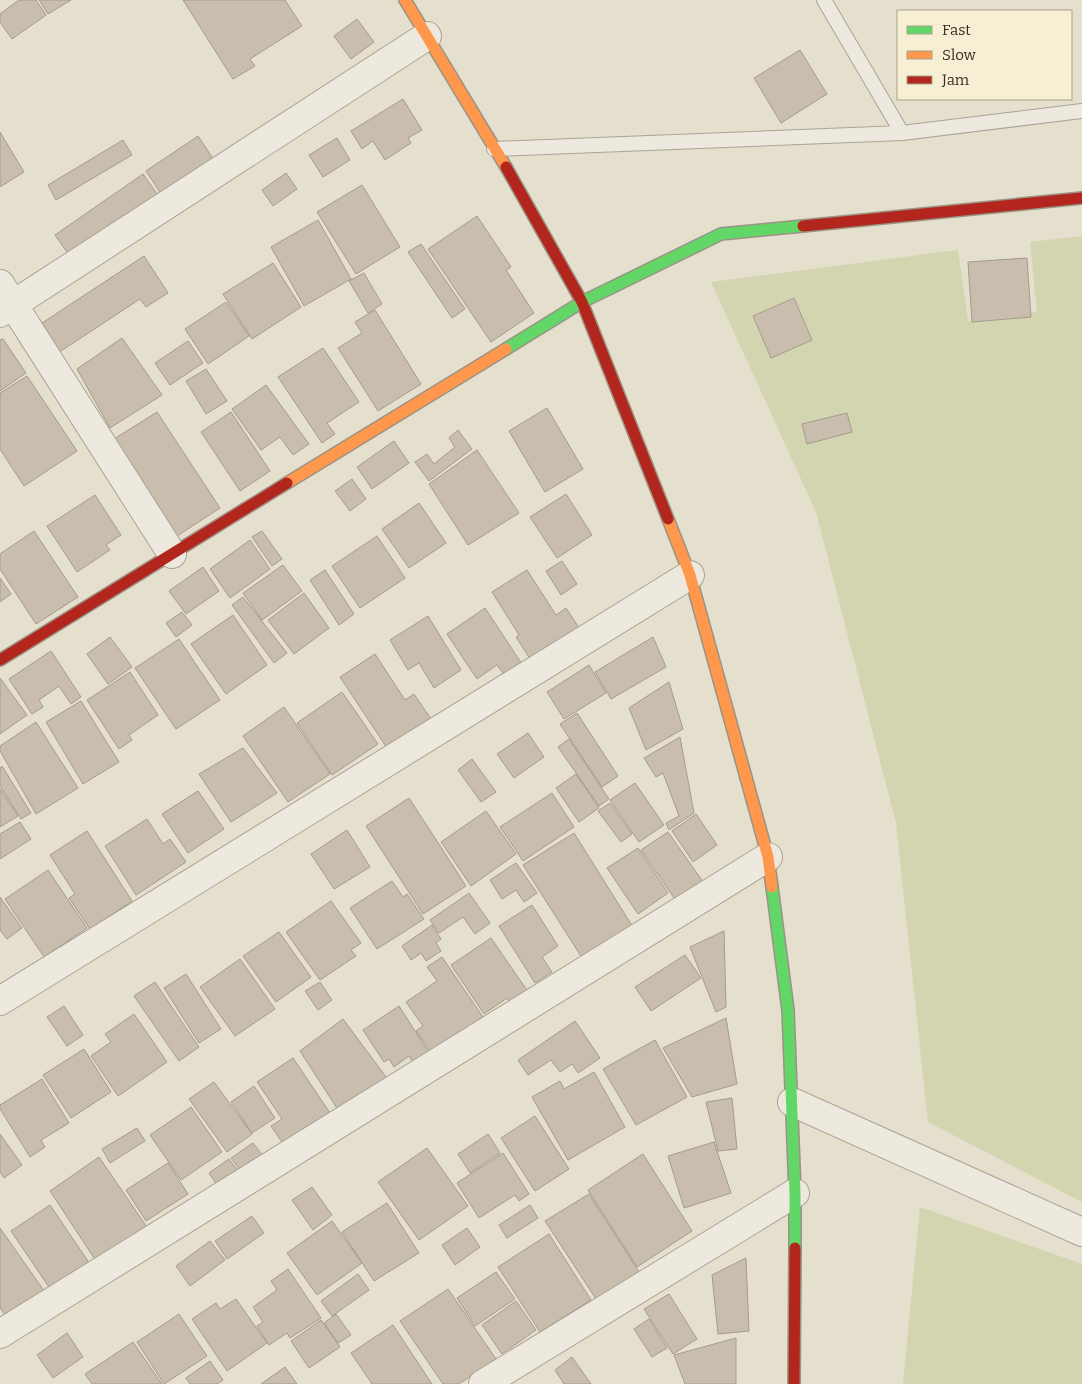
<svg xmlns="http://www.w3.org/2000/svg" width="1082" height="1384" font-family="Bitter,serif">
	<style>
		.green { fill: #d2d5af }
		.building { fill: #c9beae; stroke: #a59b8c }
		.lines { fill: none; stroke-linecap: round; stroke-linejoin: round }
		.lane-casing { stroke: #aaa496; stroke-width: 16 }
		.street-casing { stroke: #aaa496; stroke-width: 30 }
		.fast-casing { stroke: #9a9386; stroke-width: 14 }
		.slow-casing { stroke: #9a9386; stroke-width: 14 }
		.jam-casing { stroke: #9a9386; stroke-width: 14 }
		.lane { stroke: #ede9df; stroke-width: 14 }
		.street { stroke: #ede9df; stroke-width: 28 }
		.fast { stroke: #63d668; stroke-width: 11 }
		.slow { stroke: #ff974d; stroke-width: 11 }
		.jam { stroke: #b3261e; stroke-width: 11 }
	</style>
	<rect width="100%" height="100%" fill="#e5dfcd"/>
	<path class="green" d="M1082 236V1202L928 1122 896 823 816 512 711 282 958 250 968 321 1037 312 1030 242Z
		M920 1207 1082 1264V1384H903Z"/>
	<path class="building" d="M19 0H36L46 15 12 39 0 22V14Z
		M39 0H71L48 14Z
		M183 0H285L302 26 250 59 255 66 233 79Z
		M357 19 374 42 351 59 334 36Z
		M800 50 827 94 781 123 754 78Z
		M403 99 422 130 408 138 411 143 385 160 373 141 362 149 351 131Z
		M0 132 24 172 0 187Z
		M198 136 214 160 162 195 146 171Z
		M337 138 350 160 323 177 309 155Z
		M123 140 132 155 56 200 48 185Z
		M286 173 297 189 273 206 262 190Z
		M143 174 157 194 69 255 55 235Z
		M362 185 400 247 356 274 317 212Z
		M477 216 511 267 506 270 534 313 491 342 428 249Z
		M318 220 351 279 304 306 271 247Z
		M421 244 465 309 452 318 408 252Z
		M144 256 168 293 146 307 140 299 58 353 39 325Z
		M1027 258 1031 317 972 322 968 262Z
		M273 263 301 307 252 339 223 294Z
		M364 273 382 304 368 313 349 281Z
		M794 298 812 340 771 358 753 316Z
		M226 302 249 336 208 364 185 329Z
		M375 310 421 384 378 411 338 348 362 333 355 322Z
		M122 338 162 395 110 428 77 369Z
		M3 339 26 373 0 391V340Z
		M188 341 203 363 170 385 155 363Z
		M323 348 359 402 327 423 335 434 322 443 278 377Z
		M206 369 227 401 206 414 186 381Z
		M27 376 77 451 24 486 0 449V393Z
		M266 385 309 444 293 455 280 437 261 450 232 409Z
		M547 408 583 469 545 492 509 431Z
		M157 412 220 508 174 538 114 439Z
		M231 412 270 471 240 491 201 432Z
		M847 413 852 432 807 444 802 424Z
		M458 430 472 449 429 481 415 462 427 454 434 464 455 447 449 438Z
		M394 441 409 463 372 489 357 467Z
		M477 450 519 513 468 545 429 484Z
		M352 479 366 499 350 511 335 491Z
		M566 494 592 535 557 558 530 517Z
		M95 495 121 535 106 545 110 550 77 572 47 526Z
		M419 503 446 543 409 568 382 529Z
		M34 531 78 597 36 624 0 569V554Z
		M262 531 282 559 272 566 252 537Z
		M377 536 405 578 360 608 332 566Z
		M250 540 270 569 230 598 210 569Z
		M562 561 577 584 561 595 546 571Z
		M283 565 302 591 262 620 243 593Z
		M203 567 219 591 186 614 169 591Z
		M325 570 354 614 339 625 310 580Z
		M527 570 556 615 566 608 581 631 532 662 516 637 519 635 492 592Z
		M0 578 11 594 0 602Z
		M304 593 329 628 294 654 268 620Z
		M243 597 287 653 274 663 232 605Z
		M485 608 522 664 505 676 497 665 477 679 447 634Z
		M182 612 192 625 176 637 166 623Z
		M233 615 267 665 226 694 191 644Z
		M428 616 461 670 434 688 419 663 408 670 390 640Z
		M110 637 132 667 108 684 87 654Z
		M653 637 666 667 611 699 595 672Z
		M179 639 220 700 176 729 135 668Z
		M51 651 81 697 71 704 59 686 39 700 43 707 32 714 9 679Z
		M375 654 405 700 414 694 431 719 387 748 340 677Z
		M589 665 606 693 564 719 547 692Z
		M130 672 158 715 129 735 132 740 119 749 87 700Z
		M0 678 27 715 0 734Z
		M669 682 683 729 646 750 629 708Z
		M342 692 378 744 332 775 297 723Z
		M81 701 119 762 83 784 46 722Z
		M284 707 330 774 288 802 243 736Z
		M577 713 618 776 602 787 560 724Z
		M36 722 78 788 36 814 0 751V746Z
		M528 733 544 757 514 778 497 754Z
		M680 737 694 813 669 830 666 823 679 816 663 773 656 777 644 758Z
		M569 739 609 799 599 806 558 747Z
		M243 748 277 793 231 822 199 774Z
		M472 759 496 792 481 802 458 770Z
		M2 766 31 813 21 819 0 786V768Z
		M576 774 599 808 579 822 556 788Z
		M635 783 664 825 639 842 610 800Z
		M0 789 18 816 0 827Z
		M198 791 224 829 188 853 162 814Z
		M552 793 574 827 523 861 500 827Z
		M409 798 466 886 423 914 366 826Z
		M610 803 632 834 621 842 598 811Z
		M486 811 516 854 471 886 441 842Z
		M696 814 717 845 693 862 672 831Z
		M147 819 163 844 170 839 186 862 136 895 105 846Z
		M20 822 31 839 0 859V834Z
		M347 830 370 867 334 889 311 854Z
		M87 831 132 901 90 929 69 898 75 894 50 855Z
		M668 832 708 889 681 908 641 850Z
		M574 833 636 932 586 964 523 865Z
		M638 848 668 893 638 914 607 868Z
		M516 863 537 893 524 902 516 890 502 899 490 880Z
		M48 870 87 928 44 957 5 899Z
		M392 881 403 897 407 894 424 919 377 949 350 908Z
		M469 893 490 923 475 934 463 917 439 933 430 920Z
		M0 897 22 928 7 939 0 930Z
		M331 901 361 943 351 950 356 956 320 980 286 932Z
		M532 905 558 946 542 957 552 972 535 983 499 926Z
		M432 925 441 939 436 943 441 951 426 961 421 953 411 960 402 946Z
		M724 931 726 1007 716 1012 690 947Z
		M279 932 311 977 276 1002 243 956Z
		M491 938 531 996 513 1008 507 998 484 1014 451 965Z
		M685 955 701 978 651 1011 635 987Z
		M442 957 487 1023 435 1058 416 1031 423 1026 406 1002 437 981 427 967Z
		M240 959 275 1009 235 1036 200 987Z
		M186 974 221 1029 199 1043 164 988Z
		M155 982 199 1047 179 1061 134 996Z
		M320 982 332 1000 318 1010 305 991Z
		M64 1006 83 1035 67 1046 47 1017Z
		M399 1006 431 1056 416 1066 409 1056 394 1067 389 1059 384 1062 363 1030Z
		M134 1014 167 1062 118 1096 91 1056 111 1042 105 1034Z
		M726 1018 737 1084 692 1097 663 1048Z
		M343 1019 392 1085 342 1116 300 1051Z
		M575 1021 600 1058 578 1073 572 1064 560 1072 551 1060 528 1075 518 1060Z
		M655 1040 687 1097 636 1125 603 1069Z
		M84 1049 111 1092 71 1118 43 1075Z
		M293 1058 332 1116 286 1148 271 1126 282 1119 257 1082Z
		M594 1072 625 1127 568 1160 532 1097 560 1081 564 1089Z
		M42 1079 69 1123 41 1140 45 1147 30 1157 0 1109V1105Z
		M214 1082 252 1134 227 1152 189 1099Z
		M254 1086 275 1118 252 1133 231 1102Z
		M732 1098 737 1149 718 1151 706 1102Z
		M191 1107 222 1152 181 1180 150 1135Z
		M535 1116 569 1169 535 1191 501 1138Z
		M137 1128 145 1141 110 1163 102 1149Z
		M0 1134 22 1165 4 1178 0 1172Z
		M488 1134 500 1153 470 1173 458 1154Z
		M714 1142 731 1193 684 1208 668 1156Z
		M253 1143 267 1161 245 1177 231 1158Z
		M427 1148 468 1206 419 1240 378 1182Z
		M503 1153 529 1194 519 1201 515 1195 479 1218 457 1183Z
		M643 1154 692 1231 637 1267 588 1190Z
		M99 1157 151 1233 100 1267 50 1191Z
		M229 1159 242 1176 221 1191 209 1173Z
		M168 1163 188 1194 146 1221 126 1190Z
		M312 1187 332 1215 313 1230 292 1200Z
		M589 1194 639 1272 596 1299 545 1221Z
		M387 1203 419 1253 374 1281 342 1232Z
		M50 1205 92 1267 53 1293 11 1231Z
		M530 1205 538 1218 507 1238 499 1225Z
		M252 1216 264 1233 227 1259 215 1241Z
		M332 1221 362 1263 317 1295 287 1253Z
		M0 1228 47 1295 10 1321 0 1308Z
		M467 1228 480 1247 455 1265 442 1245Z
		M549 1234 591 1300 540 1332 498 1267Z
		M210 1241 225 1260 190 1286 176 1266Z
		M746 1258 749 1331 718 1334 712 1275Z
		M288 1269 321 1318 290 1338 287 1333 269 1345 257 1326 263 1322 253 1307 277 1290 271 1281Z
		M496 1272 515 1299 475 1326 457 1298Z
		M358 1274 369 1290 332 1316 321 1301Z
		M448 1289 496 1359 459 1384H443L400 1321Z
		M669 1294 697 1339 673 1354 644 1309Z
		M236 1299 267 1343 227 1371 192 1319 216 1303 220 1309Z
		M516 1301 536 1330 502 1354 482 1325Z
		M179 1314 207 1356 164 1384 137 1342Z
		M336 1314 351 1335 338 1343 324 1323Z
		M649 1319 667 1348 652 1357 634 1329Z
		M321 1320 340 1347 309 1368 291 1341Z
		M393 1325 432 1384H372L351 1353Z
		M67 1333 83 1357 53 1378 37 1355Z
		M736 1338V1384H685L674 1355Z
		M133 1342 162 1384H92L85 1374Z
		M572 1357 591 1384H564L555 1370Z
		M210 1361 223 1380 217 1384H190L186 1378Z
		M285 1367 297 1384H261Z"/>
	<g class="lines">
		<defs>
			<path id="lane" d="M824 0 902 133
				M494 149 902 133 1082 111"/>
			<path id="street" d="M0 284 172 554
				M0 313 427 36
				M0 1001 690 575
				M792 1102 1082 1232
				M0 1334 768 857
				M483 1384 795 1193"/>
			<path id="fast" d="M506 349 582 302 721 234 803 226
				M772 887 788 1010 795 1193V1248"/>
			<path id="slow" d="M405 0 506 167
				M287 483 506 349
				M668 519 690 575 768 857 772 887"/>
			<path id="jam" d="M506 167 582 302 668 519
				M803 226 1082 198
				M0 660 287 483
				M794 1384 795 1248"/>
		</defs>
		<use href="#lane" class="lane-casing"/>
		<use href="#street" class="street-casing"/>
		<use href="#fast" class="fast-casing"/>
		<use href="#slow" class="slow-casing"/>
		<use href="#jam" class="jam-casing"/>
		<use href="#lane" class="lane"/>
		<use href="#street" class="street"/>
		<use href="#fast" class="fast"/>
		<use href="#slow" class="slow"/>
		<use href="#jam" class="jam"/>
	</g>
	<rect x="897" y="10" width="175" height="90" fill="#f6efd3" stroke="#aaa18b"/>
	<rect x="907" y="26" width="25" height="8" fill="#63d668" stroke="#aaa18b"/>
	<text x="942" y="35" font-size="15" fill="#392d1e">Fast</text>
	<rect x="907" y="51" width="25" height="8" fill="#ff974d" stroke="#aaa18b"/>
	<text x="942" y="60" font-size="15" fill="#392d1e">Slow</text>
	<rect x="907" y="76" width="25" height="8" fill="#b3261e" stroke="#aaa18b"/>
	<text x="942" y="85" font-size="15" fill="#392d1e">Jam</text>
</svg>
